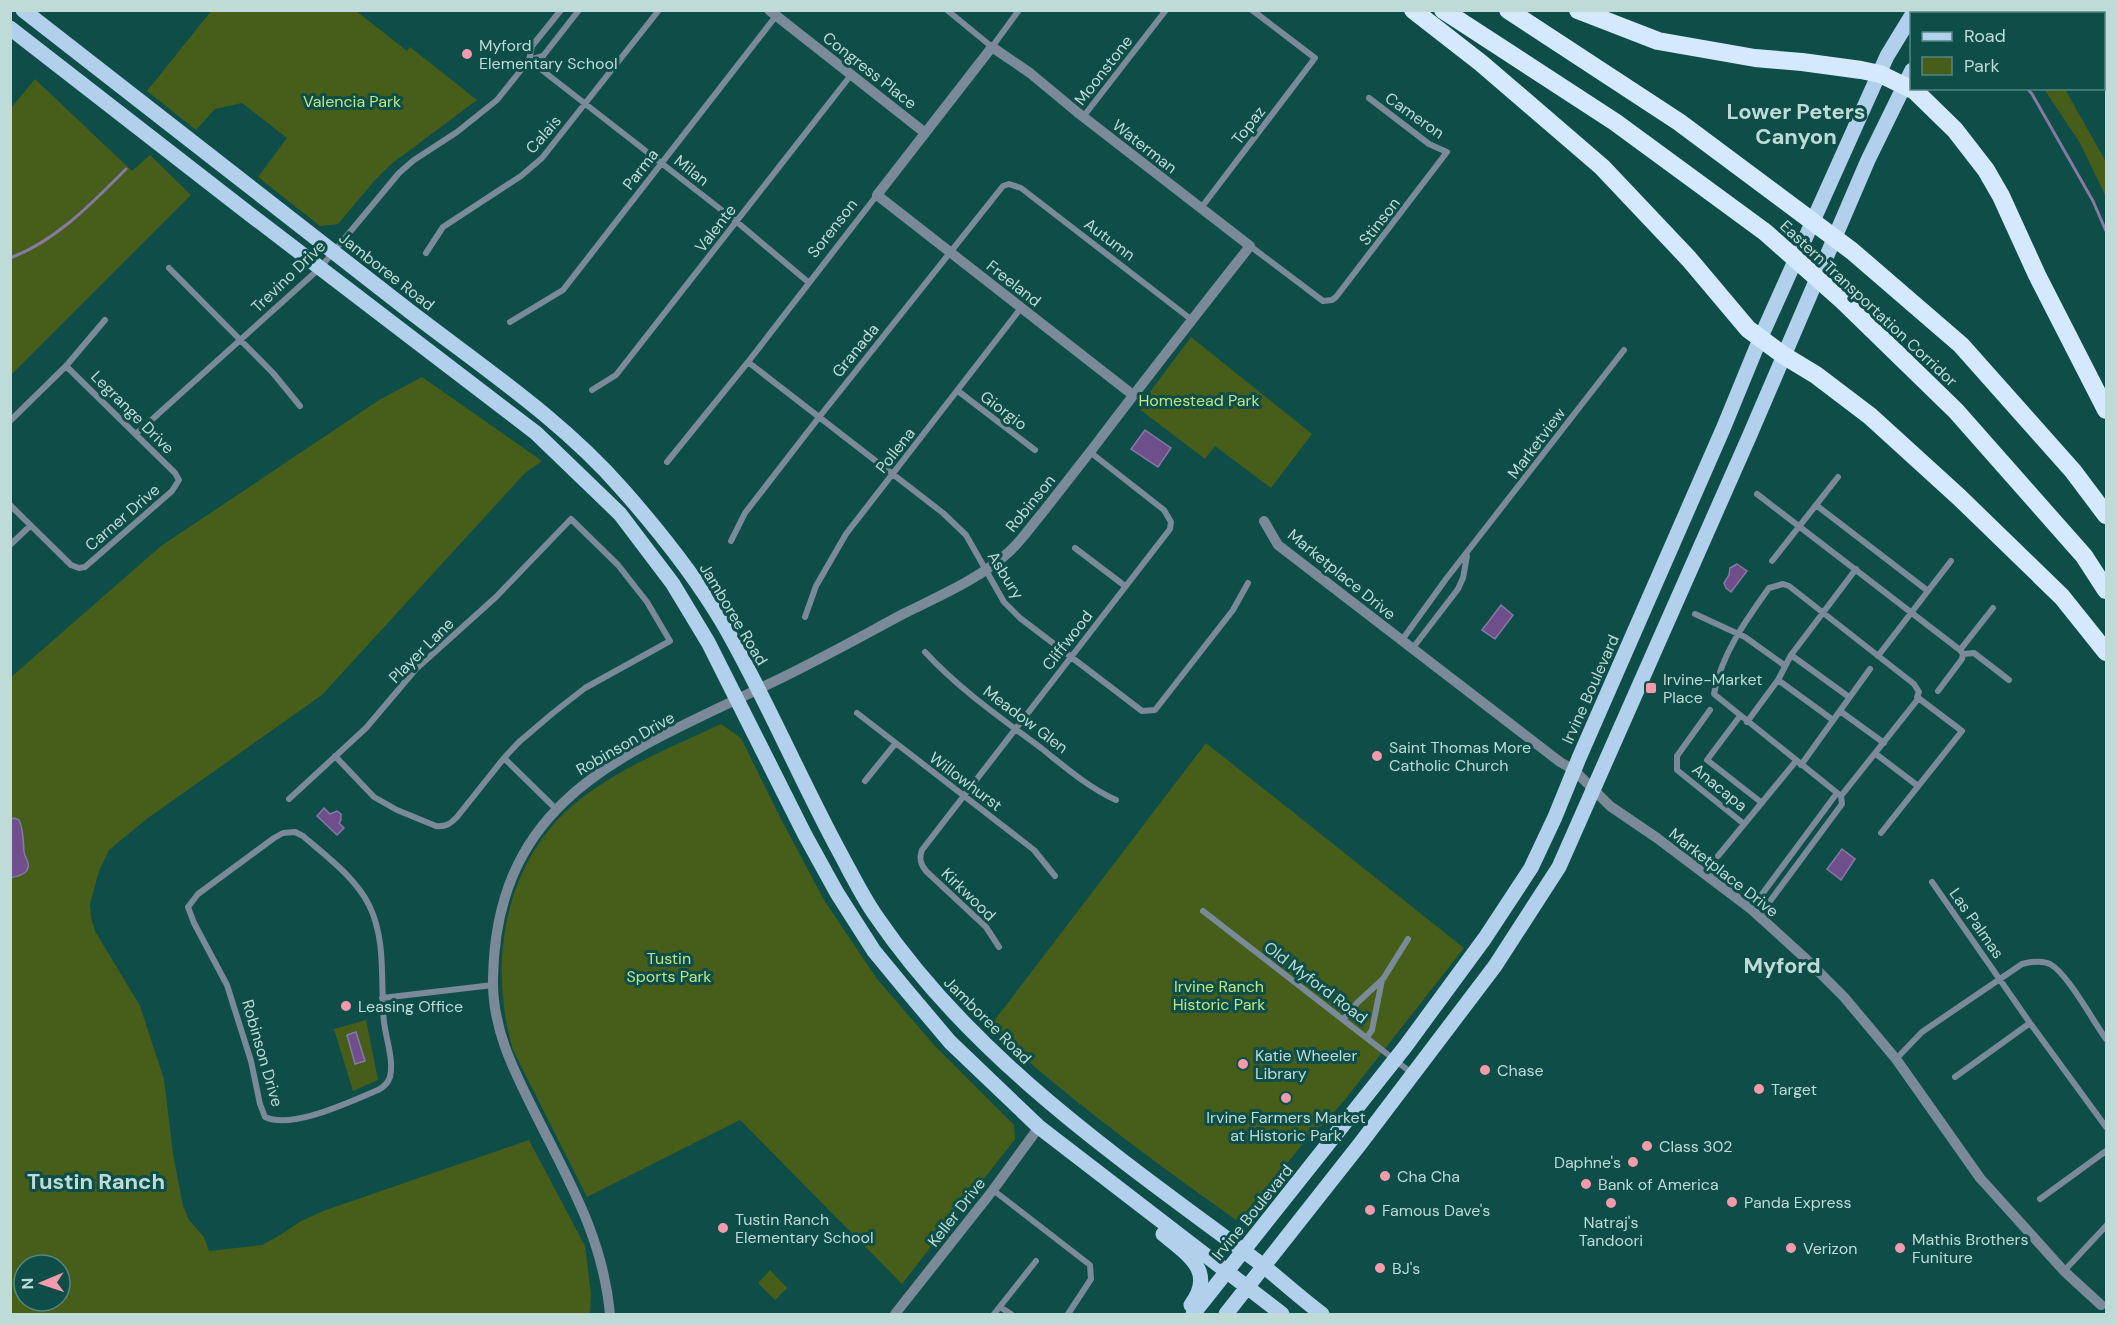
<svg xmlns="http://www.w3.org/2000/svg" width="2117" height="1325" font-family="'DM Sans',sans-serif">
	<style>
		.green { fill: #465e1a; fill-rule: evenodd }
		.water { fill: #6e4f8b; stroke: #8679a2; stroke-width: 1.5 }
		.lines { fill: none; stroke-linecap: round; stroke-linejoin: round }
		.stream { stroke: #8679a2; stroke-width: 3 }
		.minor { stroke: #7b8a98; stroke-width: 6 }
		.tertiary { stroke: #7b8a98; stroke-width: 10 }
		.primary { stroke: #b1d0ec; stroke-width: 15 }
		.motorway { stroke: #d4e9fe; stroke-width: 18 }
		.poi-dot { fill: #f39aac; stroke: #0e4d48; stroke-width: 2 }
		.labels { text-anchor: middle; stroke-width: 6; stroke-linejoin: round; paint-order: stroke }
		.poi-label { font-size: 16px; fill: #bedbd7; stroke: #0e4d48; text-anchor: start }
		.street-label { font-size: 16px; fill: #bedbd7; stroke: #0e4d48 }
		.park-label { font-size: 16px; fill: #bfe586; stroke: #0e4d48 }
		.district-label { font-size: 22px; font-weight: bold; fill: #bedbd7; stroke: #0e4d48 }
	</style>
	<rect width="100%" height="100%" fill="#0e4d48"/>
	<path class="green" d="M355 10 407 51 410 47 477 100 390 165 375 180 338 224 320 226 258 177 287 138 242 103 215 109 196 130 147 91 211 11Z
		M35 79 132 171 150 155 191 195 11 375V108Z
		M2044 89H2065L2106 162V197L2080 143Z
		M1191 337 1312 434 1271 488 1215 446 1205 459 1138 408Z
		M422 377 542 461 525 473 322 695 148 818 109 850 99 871 90 904 91 918 95 931 140 1006 164 1079 173 1154 183 1206 189 1220 204 1237 209 1251 262 1245 282 1234 301 1221 323 1211 529 1140 585 1246 591 1294 590 1314H11L10 678 161 546 379 400ZM24 1265H60V1301H24Z
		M721 724 741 738 781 819 824 900 877 979 935 1046 1014 1125 1015 1139 902 1284 740 1120 587 1197 513 1050C486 958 506 852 587 794 628 764 676 745 721 724Z
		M1206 743 1464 948 1347 1097 1323 1125 1315 1129 1241 1220H1236C1152 1160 1072 1102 995 1032L994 1021Z
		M366 1020 378 1080 353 1091 334 1029Z
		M770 1270 787 1288 775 1300 758 1283Z"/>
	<path class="water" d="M1145 430 1171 448 1158 467 1131 449Z
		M1737 564 1747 571 1731 592 1726 588 1724 583 1729 575 1730 568Z
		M1501 605 1513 615 1495 639 1482 630Z
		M324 808 330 814 337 811 341 814V820L339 823 344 828 337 835 317 816Z
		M14 818 19 820C24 831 23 840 24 852 25 858 31 864 27 870 24 876 16 876 11 878V819Z
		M1842 849 1855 859 1841 880 1827 869Z
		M356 1032 365 1061 355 1064 347 1035Z"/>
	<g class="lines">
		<path class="stream" d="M1919 10 1925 14
			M2027 88 2032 94 2093 201 2106 231
			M10 258C56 241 92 203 126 169"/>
		<path class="minor" d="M947 10 992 47 1019 10
			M2059 10 2063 14
			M2104 42 2106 38
			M529 60 737 222 808 282
			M529 60 543 56 579 10
			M1083 117 1166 10
			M1201 208 1315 58 1252 10
			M1250 246 1323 301 1332 300 1336 297 1447 152 1429 144 1369 98
			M426 253 443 227 521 176 542 158 659 10
			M169 268 273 373 300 406
			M510 322 563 290 776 16
			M748 362 943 513 966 535 1004 602 1020 618 1142 711 1155 710 1159 705 1233 610 1248 583
			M592 390 616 375 851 75
			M958 391 1035 450
			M10 421 66 366 105 320
			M137 433 320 268 399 173 414 160 457 132 497 100 529 60 532 46 561 10
			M667 462 748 362 877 195
			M1757 494 1960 650 1963 654 1962 659 1938 691
			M10 505 71 565 79 568 85 567 172 491 179 480 175 473 66 366
			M1816 505 1928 591
			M731 541 745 513 820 416 1003 186 1009 184 1021 188 1192 320
			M10 545 30 526
			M1075 548 1125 586
			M1772 561 1838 477
			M1695 614 1745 637 1784 665
			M805 617 816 586 846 534 1021 308
			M1402 640 1446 579 1624 350
			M1412 649 1458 589 1463 578 1467 556
			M1960 650 1993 608
			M925 652C959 689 1001 718 1041 748 1065 767 1089 788 1116 800
			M1963 654 1974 653 2009 680
			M1791 655 1849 697
			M1878 656 1951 561
			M1778 680 1833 720
			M1710 710 1677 756V770L1744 824
			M1840 711 1884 743
			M857 713 1034 850 1055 876
			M1740 716 1707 760 1762 803
			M1747 722 1778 680 1791 655 1856 569
			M1876 754 1918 786
			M504 758 556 809
			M1801 765 1870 669
			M865 781 895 744
			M1841 796 1918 699
			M289 799 366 728 416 669 496 597 571 519 618 565 647 602 670 641 585 688 553 713 519 742 504 758 457 817C450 824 446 827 436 826L397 810 374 797 335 756
			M295 832 303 836C326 856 355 877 369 905 387 942 380 982 384 1022 386 1039 394 1060 390 1077 388 1083 384 1087 378 1090 351 1101 292 1130 265 1117L260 1104 251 1061 227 985 194 923 188 907 198 894 274 838 283 833Z
			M1718 856 1796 761
			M1932 882 2030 1023 2106 1127
			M1751 909 1837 793
			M1203 911 1413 1074
			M1759 916 1842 804 1841 796 1714 694C1721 655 1746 620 1769 588L1783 584 1789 586 1914 684 1919 692 1917 697 1962 731 1881 833
			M999 947 986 927 926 871C920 864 919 858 922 850L1170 529 1171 522 1164 510 1090 452
			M382 998 493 985
			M1344 1019 1357 1003 1383 979 1408 939
			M1367 1037 1372 1030 1382 980
			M1896 1059 1922 1032 2022 964C2030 962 2042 960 2050 964 2068 974 2093 1021 2106 1039
			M1955 1077 2030 1023
			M993 1190 1090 1265 1091 1279 1068 1314
			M2040 1199 2106 1151
			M2064 1271 2106 1226
			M1000 1307 1011 1314
			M994 1314 1036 1261"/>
		<path class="tertiary" d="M769 10 924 132
			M1264 521 1278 545 1560 762 1574 770 1610 806 1657 838 1751 909 1806 959 1844 997 1896 1059 1980 1178 2064 1271 2101 1305
			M610 1314C603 1239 570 1183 537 1117 515 1073 492 1030 493 979 496 793 631 752 773 682 817 661 860 637 903 614 939 596 980 579 1010 551 1022 540 1032 525 1043 512 1061 489 1079 466 1097 443 1147 377 1199 311 1250 246L1077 112 1030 73 992 47 877 195 1133 395
			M895 1314 993 1190 1039 1127"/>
		<path class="primary" d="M23 10C151 110 280 210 408 310 482 367 561 419 623 490 660 532 696 577 724 625 766 698 799 777 839 851 851 873 862 896 876 916 974 1060 1119 1158 1257 1261 1279 1278 1299 1297 1322 1314
			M1946 14 1948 10
			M10 28 243 209 536 433 620 514 673 584 708 642 805 835 837 893 874 951 907 991 950 1042 1039 1127 1282 1314
			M1163 1234C1188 1255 1216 1271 1191 1305
			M1193 1314 1405 1047 1485 938 1531 868 1555 817 1579 758 1723 429 1760 339 1887 56 1912 15
			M1226 1314 1360 1144 1495 966 1559 867 1749 437 1868 160 1912 70"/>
		<path class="motorway" d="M1413 10 1481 63 1602 167 1689 259 1748 329 1783 355 1816 375 1870 416 1959 497 2062 597 2106 652
			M1443 10 1615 122 1765 232 1843 301 1956 411 2084 556 2106 590
			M1508 10 1679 122 1852 251 1961 345 2073 471 2106 515
			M1578 10 1658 41 1755 58 1802 62 1861 70 1880 74 1915 91 1955 130 1986 170 2001 196 2037 275 2106 410"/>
	</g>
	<g class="poi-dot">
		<circle cx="467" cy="54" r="6"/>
		<rect x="1645" y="682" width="12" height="12" rx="3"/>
		<circle cx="1377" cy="756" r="6"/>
		<circle cx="346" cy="1006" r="6"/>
		<circle cx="1243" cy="1064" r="6"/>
		<circle cx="1485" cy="1070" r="6"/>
		<circle cx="1759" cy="1089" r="6"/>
		<circle cx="1286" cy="1098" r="6"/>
		<circle cx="1647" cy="1146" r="6"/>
		<circle cx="1633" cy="1162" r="6"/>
		<circle cx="1385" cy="1176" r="6"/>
		<circle cx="1586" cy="1184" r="6"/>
		<circle cx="1732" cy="1202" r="6"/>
		<circle cx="1611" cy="1203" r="6"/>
		<circle cx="1370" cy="1210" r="6"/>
		<circle cx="723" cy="1228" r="6"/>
		<circle cx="1791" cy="1248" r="6"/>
		<circle cx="1900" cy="1248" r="6"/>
		<circle cx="1380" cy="1268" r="6"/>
	</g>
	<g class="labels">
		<g class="poi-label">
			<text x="479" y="51">Myford<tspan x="479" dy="18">Elementary School</tspan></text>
			<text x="1663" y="685">Irvine-Market<tspan x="1663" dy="18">Place</tspan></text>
			<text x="1389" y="753">Saint Thomas More<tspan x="1389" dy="18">Catholic Church</tspan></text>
			<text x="358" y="1012">Leasing Office</text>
			<text x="1255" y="1061">Katie Wheeler<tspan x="1255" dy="18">Library</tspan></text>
			<text x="1497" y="1076">Chase</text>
			<text x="1771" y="1095">Target</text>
			<text x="1286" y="1123" text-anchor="middle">Irvine Farmers Market<tspan x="1286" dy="18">at Historic Park</tspan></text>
			<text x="1659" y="1152">Class 302</text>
			<text x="1621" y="1168" text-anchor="end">Daphne's</text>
			<text x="1397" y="1182">Cha Cha</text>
			<text x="1598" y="1190">Bank of America</text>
			<text x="1744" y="1208">Panda Express</text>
			<text x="1382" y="1216">Famous Dave's</text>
			<text x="735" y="1225">Tustin Ranch<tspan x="735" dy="18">Elementary School</tspan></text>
			<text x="1611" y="1228" text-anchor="middle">Natraj's<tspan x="1611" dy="18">Tandoori</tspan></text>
			<text x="1912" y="1245">Mathis Brothers<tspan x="1912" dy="18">Funiture</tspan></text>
			<text x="1803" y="1254">Verizon</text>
			<text x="1392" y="1274">BJ's</text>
		</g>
		<g class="street-label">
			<text transform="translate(870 70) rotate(38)" y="6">Congress Place</text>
			<text transform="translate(1103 70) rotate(-52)" y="6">Moonstone</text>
			<text transform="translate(1415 115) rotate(35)" y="6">Cameron</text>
			<text transform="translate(1248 125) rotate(-52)" y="6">Topaz</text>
			<text transform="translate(543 134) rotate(-49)" y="6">Calais</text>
			<text transform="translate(1145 146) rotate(38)" y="6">Waterman</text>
			<text transform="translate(640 169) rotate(-52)" y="6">Parma</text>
			<text transform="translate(692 170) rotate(38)" y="6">Milan</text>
			<text transform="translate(1379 221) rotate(-52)" y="6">Stinson</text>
			<text transform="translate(715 228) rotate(-52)" y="6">Valente</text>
			<text transform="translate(832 228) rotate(-52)" y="6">Sorenson</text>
			<text transform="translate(1110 239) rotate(37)" y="6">Autumn</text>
			<text transform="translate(387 271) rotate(38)" y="6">Jamboree Road</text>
			<text transform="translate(288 276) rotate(-44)" y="6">Trevino Drive</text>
			<text transform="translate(1014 283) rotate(38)" y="6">Freeland</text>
			<text transform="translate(1869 303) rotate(43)" y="6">Eastern Transportation Corridor</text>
			<text transform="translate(855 350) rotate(-51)" y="6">Granada</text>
			<text transform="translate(1004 410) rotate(37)" y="6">Giorgio</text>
			<text transform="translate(133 412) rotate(45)" y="6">Legrange Drive</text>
			<text transform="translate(1536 443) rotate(-53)" y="6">Marketview</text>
			<text transform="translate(895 450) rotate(-52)" y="6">Pollena</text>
			<text transform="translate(1030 503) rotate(-51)" y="6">Robinson</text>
			<text transform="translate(122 517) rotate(-41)" y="6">Carner Drive</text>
			<text transform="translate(1342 574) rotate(39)" y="6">Marketplace Drive</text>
			<text transform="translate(1006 575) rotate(58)" y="6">Asbury</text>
			<text transform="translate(734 614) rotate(59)" y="6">Jamboree Road</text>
			<text transform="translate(1067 640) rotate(-52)" y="6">Cliffwood</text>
			<text transform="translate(421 650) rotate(-45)" y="6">Player Lane</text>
			<text transform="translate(1590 689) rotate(-66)" y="6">Irvine Boulevard</text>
			<text transform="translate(1026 719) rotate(37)" y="6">Meadow Glen</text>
			<text transform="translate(625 743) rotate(-30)" y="6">Robinson Drive</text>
			<text transform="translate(966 781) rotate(37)" y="6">Willowhurst</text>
			<text transform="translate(1720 787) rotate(39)" y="6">Anacapa</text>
			<text transform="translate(1724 872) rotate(38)" y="6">Marketplace Drive</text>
			<text transform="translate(969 894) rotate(44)" y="6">Kirkwood</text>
			<text transform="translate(1977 923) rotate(55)" y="6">Las Palmas</text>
			<text transform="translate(1316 982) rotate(37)" y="6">Old Myford Road</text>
			<text transform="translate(988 1020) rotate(45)" y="6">Jamboree Road</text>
			<text transform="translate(263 1053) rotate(74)" y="6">Robinson Drive</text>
			<text transform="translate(956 1212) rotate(-52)" y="6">Keller Drive</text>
			<text transform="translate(1252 1212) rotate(-51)" y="6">Irvine Boulevard</text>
		</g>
		<g class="park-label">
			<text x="352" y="107">Valencia Park</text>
			<text x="1199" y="406">Homestead Park</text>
			<text x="669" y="964">Tustin<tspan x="669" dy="18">Sports Park</tspan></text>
			<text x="1219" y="992">Irvine Ranch<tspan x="1219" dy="18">Historic Park</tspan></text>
		</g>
		<g class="district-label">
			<text x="1796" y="119">Lower Peters<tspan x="1796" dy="25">Canyon</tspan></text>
			<text x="1782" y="973">Myford</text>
			<text x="96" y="1189">Tustin Ranch</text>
		</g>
	</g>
	<rect width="2117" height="1325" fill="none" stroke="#bedbd7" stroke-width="24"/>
	<rect x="1910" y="12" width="195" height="78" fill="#0e4d48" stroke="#548681" stroke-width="1.5"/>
	<rect x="1922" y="32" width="30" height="9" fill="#b1d0ec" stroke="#548681" stroke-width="1.5"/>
	<text x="1964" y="42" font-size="18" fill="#bedbd7">Road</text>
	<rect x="1922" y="57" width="30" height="18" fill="#465e1a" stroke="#548681" stroke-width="1.5"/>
	<text x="1964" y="72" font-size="18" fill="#bedbd7">Park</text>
	<g transform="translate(42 1283) rotate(268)"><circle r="28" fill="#0e4d48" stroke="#548681" stroke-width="1.5"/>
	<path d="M0-4.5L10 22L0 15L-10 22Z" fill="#f39aac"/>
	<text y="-9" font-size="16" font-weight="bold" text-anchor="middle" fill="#bedbd7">N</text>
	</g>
</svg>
